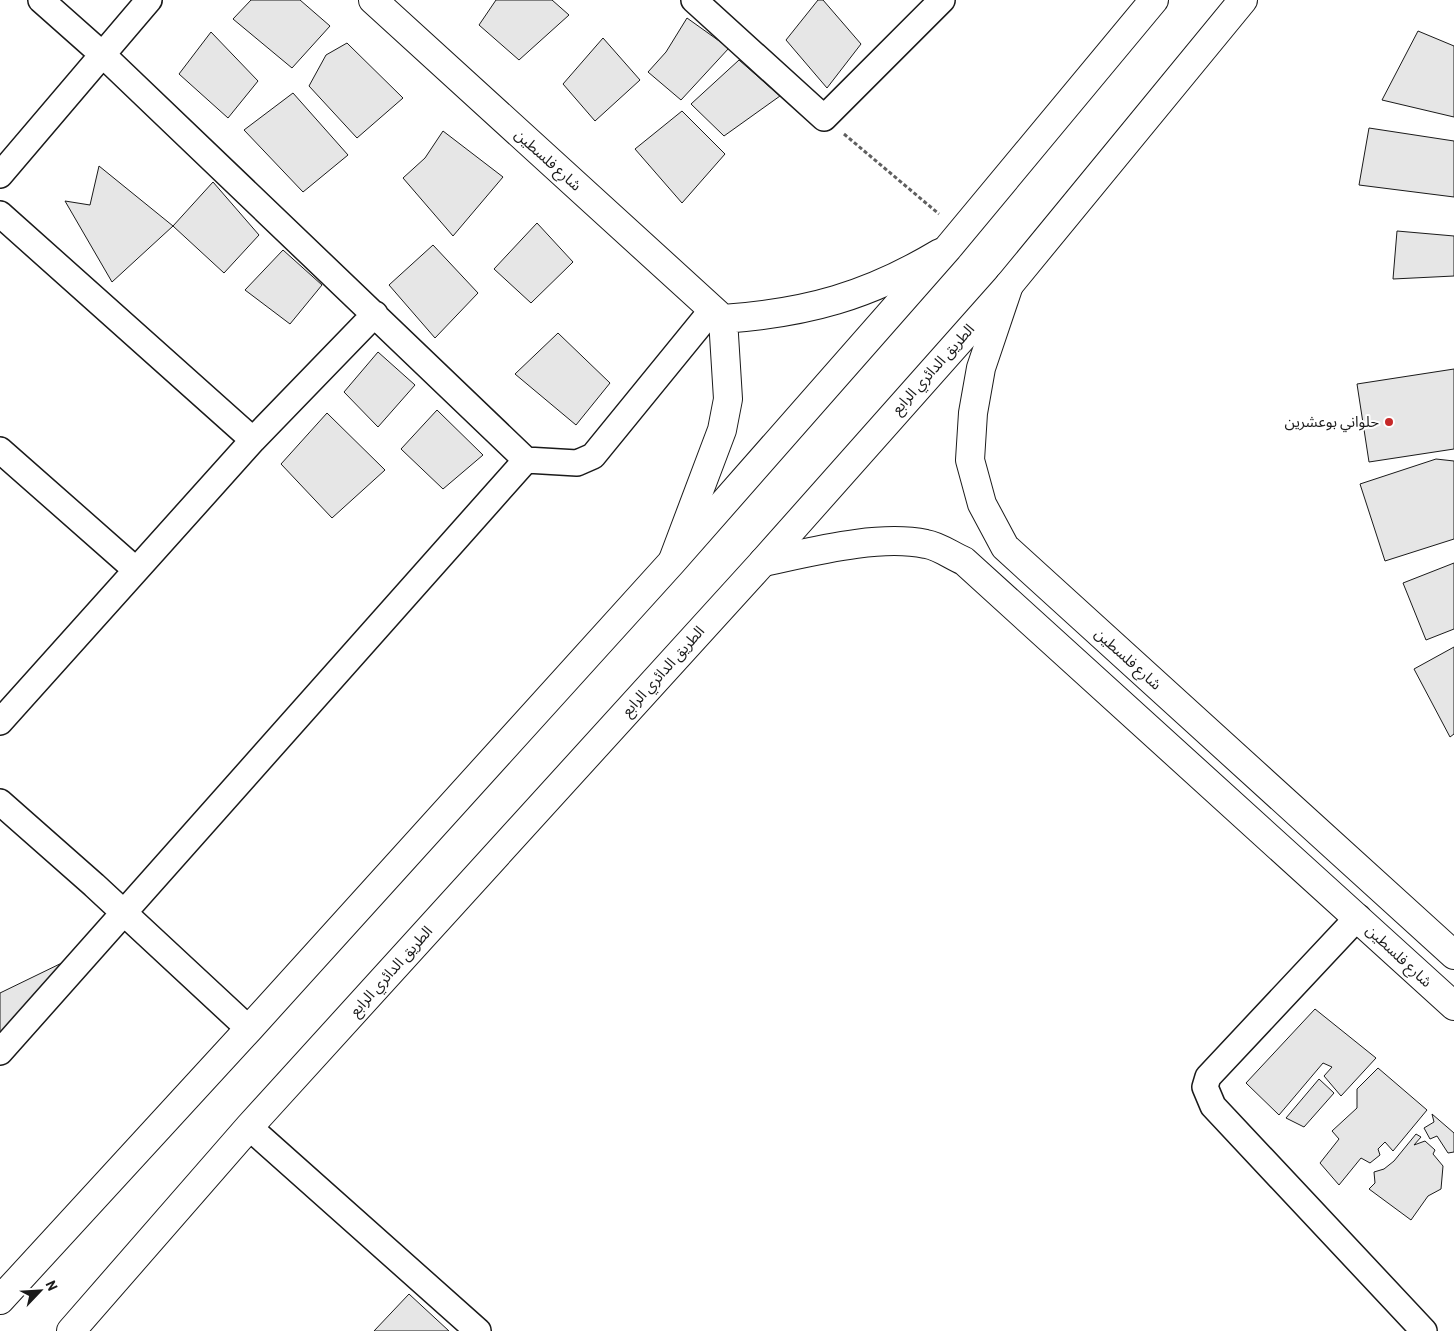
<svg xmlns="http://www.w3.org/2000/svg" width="1454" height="1331" font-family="Barlow,'Noto Sans Arabic',sans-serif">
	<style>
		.building { fill: #e6e6e6; stroke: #1a1a1a }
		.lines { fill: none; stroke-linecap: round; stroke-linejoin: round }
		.minor-casing { stroke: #1a1a1a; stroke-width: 28 }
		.tertiary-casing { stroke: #1a1a1a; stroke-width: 30 }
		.primary-casing { stroke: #1a1a1a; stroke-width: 30 }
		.path { stroke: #5f5f5f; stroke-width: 3; stroke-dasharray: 4 2.5; stroke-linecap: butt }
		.minor { stroke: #fff; stroke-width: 25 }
		.tertiary { stroke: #fff; stroke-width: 28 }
		.primary { stroke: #fff; stroke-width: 28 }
		.poi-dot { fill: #c62828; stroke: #fff; stroke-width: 2 }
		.labels { text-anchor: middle; stroke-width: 4; stroke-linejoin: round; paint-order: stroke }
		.street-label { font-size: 15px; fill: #1a1a1a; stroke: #fff }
		.poi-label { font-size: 15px; fill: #1a1a1a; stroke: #fff; text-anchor: end }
	</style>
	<rect width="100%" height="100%" fill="#fff"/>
	<path class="building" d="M251 0H300L330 26 292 68 233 19Z
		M496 0H552L569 15 519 60 479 25Z
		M818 0H823L861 44 827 88 786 40Z
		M687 18 729 48 681 100 648 72 666 52Z
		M1418 31 1454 46V117L1382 100Z
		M211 32 258 81 228 118 179 74Z
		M603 38 640 80 595 121 563 84Z
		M347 43 403 98 357 138 309 86 326 55Z
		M739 60 780 96 724 136 691 104Z
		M293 93 348 155 303 192 244 130Z
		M682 111 725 154 682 203 635 149Z
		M1369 128 1454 141V197L1359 185Z
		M443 131 503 177 453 236 403 178 425 158Z
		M99 166 173 226 112 282 65 201 90 205Z
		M213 182 259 235 224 273 173 226Z
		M537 223 573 262 531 303 494 269Z
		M1397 231 1454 236V276L1393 279Z
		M433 245 478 293 435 338 389 285Z
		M283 250 322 285 290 324 245 290Z
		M558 333 610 383 576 425 515 374Z
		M378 352 415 385 378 427 344 392Z
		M1454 369V449L1369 462 1357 384Z
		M437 410 483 455 443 489 401 449Z
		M327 413 385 470 332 518 281 464Z
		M1436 459 1454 461V539L1385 561 1360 484Z
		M1454 563V629L1426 640 1403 583Z
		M1454 647V734L1450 737 1414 669Z
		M68 960 0 1033V993Z
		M1315 1009 1376 1058 1341 1096 1324 1076 1332 1067 1323 1063 1279 1115 1246 1083Z
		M1378 1068 1427 1110 1393 1151 1385 1142 1378 1149 1380 1155 1370 1163 1361 1158 1339 1185 1320 1163 1339 1139 1332 1131 1357 1108V1089Z
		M1319 1079 1334 1093 1304 1127 1286 1118Z
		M1432 1114 1454 1133V1152L1448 1153 1437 1136 1430 1139 1424 1128 1434 1122Z
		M1416 1134 1421 1137 1414 1145 1425 1141 1435 1150 1433 1154 1443 1166 1441 1189 1428 1196 1411 1220 1369 1189 1375 1183 1374 1172 1384 1169 1394 1161Z
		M409 1294 449 1331H374Z"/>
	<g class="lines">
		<defs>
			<path id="minor" d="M41 0 103 55 526 460 577 463 593 456 712 310
				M694 0 824 118 942 0
				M0 175 149 0
				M0 214 253 440
				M0 450 136 570
				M0 722 253 440 375 314
				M0 802 94 885 249 1029
				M1358 917 1208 1077 1205 1087 1213 1106 1424 1331
				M0 1052 526 460
				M249 1127 478 1331"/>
			<path id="tertiary" d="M373 0 723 319C807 313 868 296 940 253
				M1009 285 981 368 973 413 970 460 982 504 1005 547 1454 955
				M673 560 722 430 728 399 723 319
				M763 562C811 552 878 534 926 544 939 546 952 556 964 561L1454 1006"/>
			<path id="primary" d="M0 1300 249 1029 672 562 948 248 1154 0
				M71 1331 249 1127 763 562 1009 285 1243 0"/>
		</defs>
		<use href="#minor" class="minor-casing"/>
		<use href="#tertiary" class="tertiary-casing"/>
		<use href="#primary" class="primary-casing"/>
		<path class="path" d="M844 134 939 214"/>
		<use href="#minor" class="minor"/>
		<use href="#tertiary" class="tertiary"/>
		<use href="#primary" class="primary"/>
	</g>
	<circle class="poi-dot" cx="1389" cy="422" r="5"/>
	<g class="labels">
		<g class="street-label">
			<text transform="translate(548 160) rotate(42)" y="5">شارع فلسطين</text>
			<text transform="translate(933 369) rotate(-48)" y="5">الطريق الدائري الرابع</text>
			<text transform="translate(1128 659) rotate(42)" y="5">شارع فلسطين</text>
			<text transform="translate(663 671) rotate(-48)" y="5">الطريق الدائري الرابع</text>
			<text transform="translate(1399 956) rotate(43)" y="5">شارع فلسطين</text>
			<text transform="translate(391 971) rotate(-48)" y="5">الطريق الدائري الرابع</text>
		</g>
		<g class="poi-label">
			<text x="1379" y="427">حلواني بوعشرين</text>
		</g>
	</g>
	<g transform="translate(40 1291) rotate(65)" stroke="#ffffff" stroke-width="4" paint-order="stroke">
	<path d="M0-4L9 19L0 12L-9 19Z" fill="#1a1a1a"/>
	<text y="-8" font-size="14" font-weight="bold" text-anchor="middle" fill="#1a1a1a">N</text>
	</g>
</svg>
